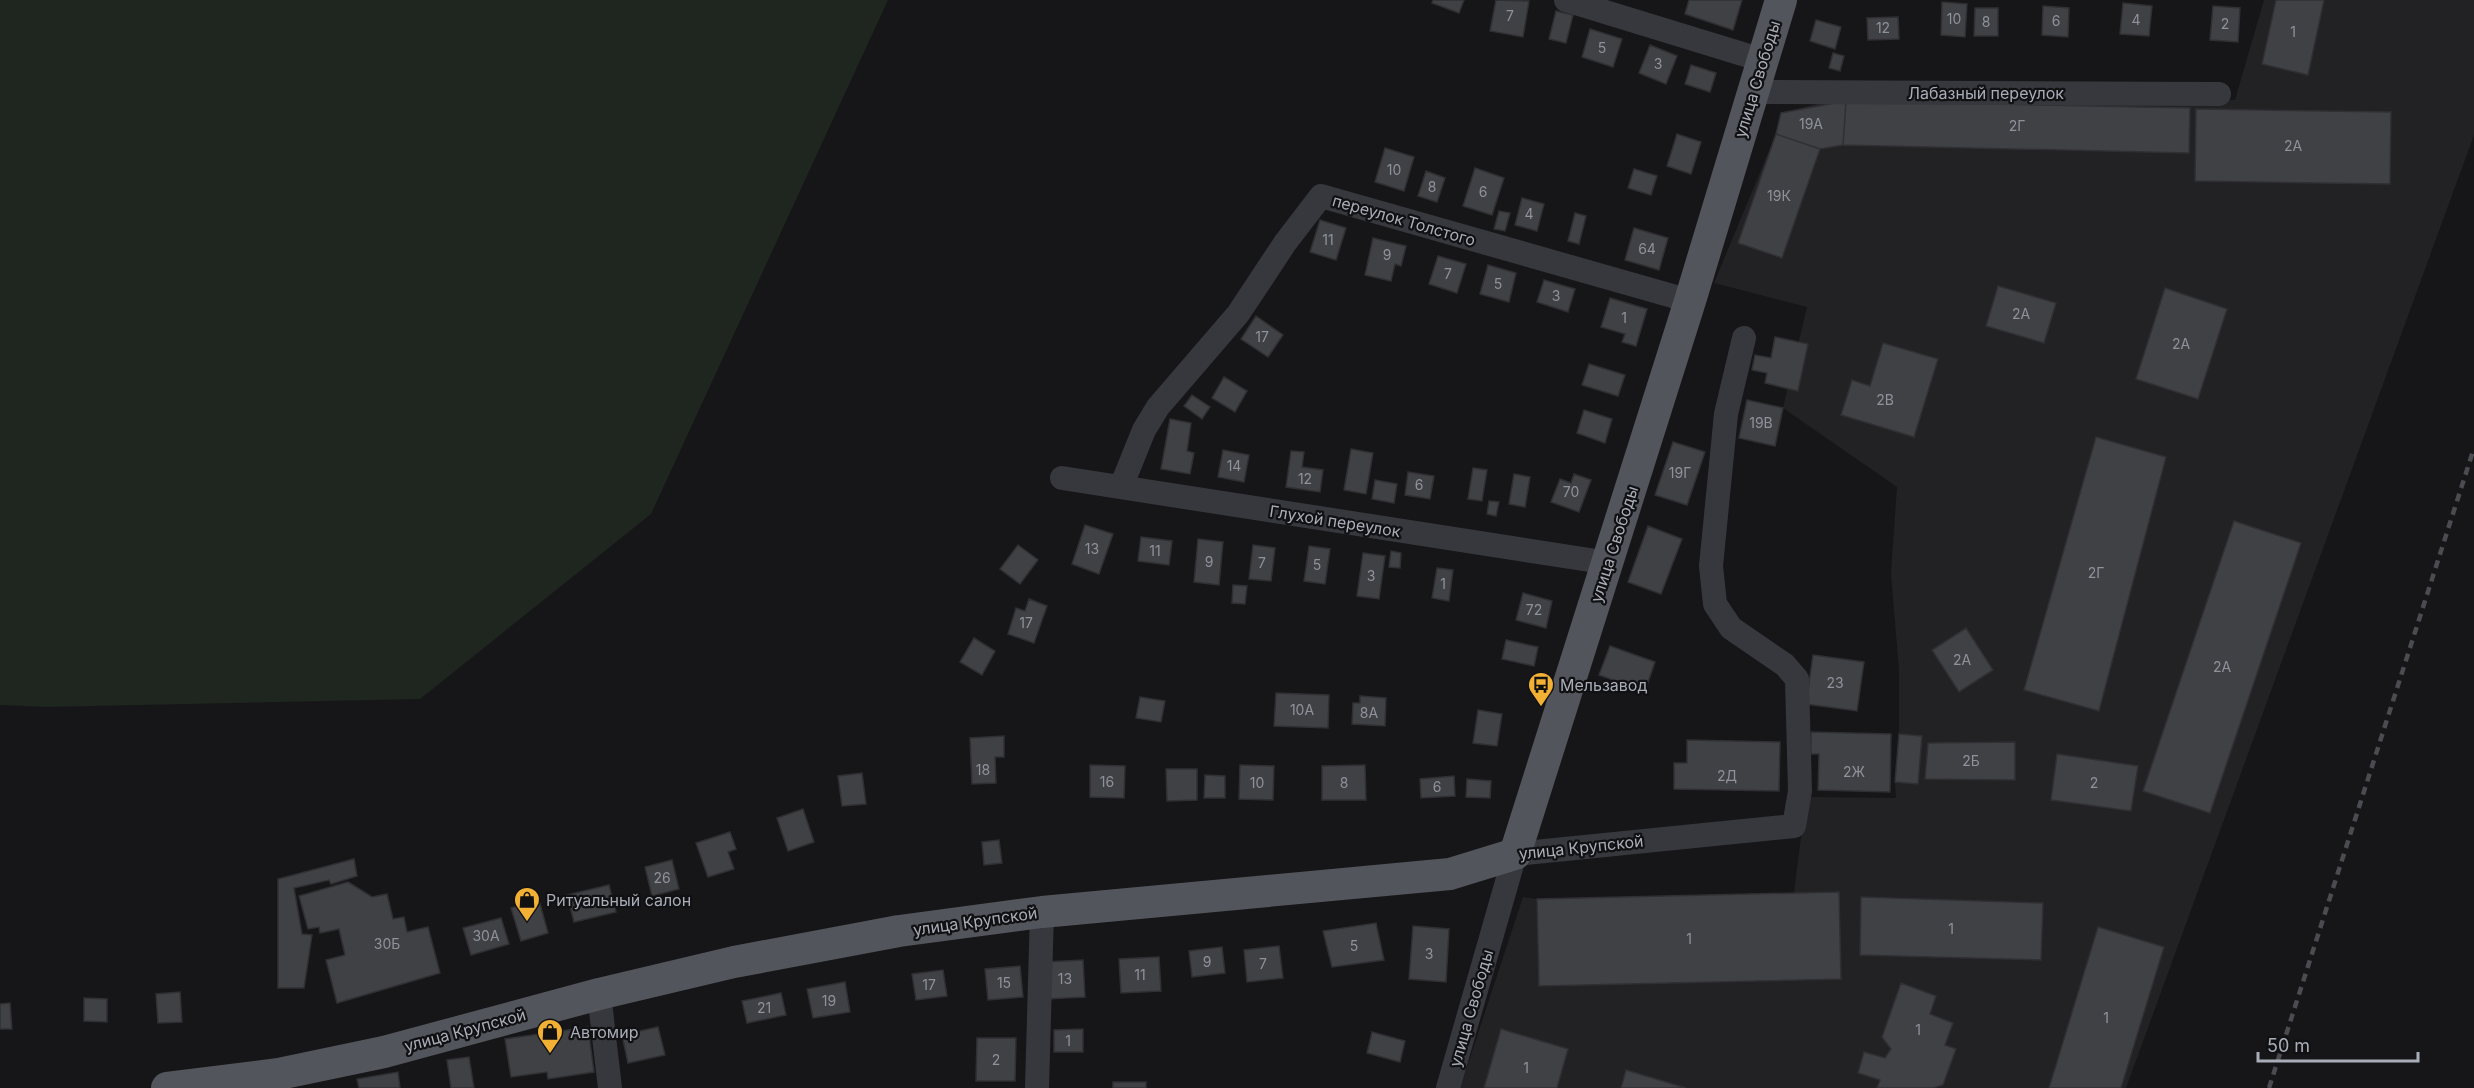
<svg xmlns="http://www.w3.org/2000/svg" width="2474" height="1088" font-family="Inter,sans-serif">
	<style>
		.built { fill: #222225 }
		.green { fill: #1e261f }
		.building { fill: #404145; stroke: #303034; stroke-width: 1.5 }
		.lines { fill: none; stroke-linecap: round; stroke-linejoin: round }
		.minor { stroke: #37383d; stroke-width: 24 }
		.major { stroke: #53555c; stroke-width: 32 }
		.rail { stroke: #4a4c52; stroke-width: 4.5; stroke-dasharray: 8 6; stroke-linecap: butt }
		.labels { text-anchor: middle; stroke-width: 4.5; stroke-linejoin: round; paint-order: stroke }
		.number-label { font-size: 14px; fill: #8e929b }
		.street-label { font-size: 16px; fill: #a8adb8; stroke: #111113 }
		.poi-label { font-size: 16px; fill: #a8adb8; stroke: #111113; text-anchor: start }
	</style>
	<rect width="100%" height="100%" fill="#161618"/>
	<path class="built" d="M2264 0H2474V135L2126 1088H1460L1523 897 1537 899 1794 893 1806 797 1896 798 1895 782 1899 734V670L1891 573 1897 487 1783 408 1807 307 1714 283 1776 134 1781 113 1845 97 2235 100Z"/>
	<path class="green" d="M0 0H888L651 514 420 699 47 707 0 705Z"/>
	<path class="building" d="M1433 0H1464L1459 13 1432 3Z
		M1496 0 1529 1 1523 37 1490 31Z
		M1689 0H1742L1733 30 1685 14Z
		M2276 0H2324L2308 75 2262 64Z
		M1942 2 1967 4 1965 37 1941 35Z
		M2123 3 2152 6 2149 36 2120 34Z
		M2043 6 2069 8 2068 37 2042 35Z
		M2213 6 2240 8 2238 42 2210 40Z
		M1975 8H1998V36H1974Z
		M1556 11 1573 15 1566 43 1549 39Z
		M1898 17 1899 39 1868 40 1867 18Z
		M1816 20 1841 27 1835 49 1810 41Z
		M1590 29 1622 39 1613 67 1582 57Z
		M1650 45 1677 56 1666 84 1639 73Z
		M1833 53 1844 56 1840 71 1829 68Z
		M1691 65 1716 73 1710 92 1685 84Z
		M1846 101 2190 108 2189 153 1843 145Z
		M1846 101 1843 145 1820 149 1776 134 1781 113Z
		M2196 109 2391 112 2390 184 2195 181Z
		M1677 134 1701 142 1691 174 1667 166Z
		M1776 134 1820 149 1782 258 1738 243Z
		M1385 148 1414 157 1404 191 1375 182Z
		M1475 168 1504 178 1492 215 1463 206Z
		M1634 169 1657 176 1651 195 1628 188Z
		M1426 171 1445 178 1437 202 1418 196Z
		M1522 198 1544 204 1537 231 1515 225Z
		M1499 211 1510 213 1505 231 1494 229Z
		M1575 213 1586 216 1579 244 1568 241Z
		M1320 220 1346 228 1336 260 1310 252Z
		M1634 228 1668 238 1659 270 1625 260Z
		M1373 238 1406 246 1401 266 1395 264 1391 281 1365 275Z
		M1438 256 1466 264 1457 293 1429 284Z
		M1488 265 1516 273 1509 302 1480 294Z
		M1544 280 1575 289 1568 312 1537 302Z
		M1998 286 2056 303 2044 343 1986 326Z
		M2165 288 2227 309 2198 399 2136 379Z
		M1610 298 1647 309 1636 346 1622 342 1625 334 1601 327Z
		M1256 316 1283 335 1268 357 1241 339Z
		M1775 337 1808 344 1798 391 1765 383 1767 373 1752 370 1755 355 1771 358Z
		M1883 343 1938 359 1914 437 1841 415 1852 380 1870 386Z
		M1589 364 1625 375 1618 396 1582 385Z
		M1224 377 1247 391 1235 412 1212 398Z
		M1192 395 1210 407 1202 419 1184 406Z
		M1747 400 1783 408 1775 446 1739 438Z
		M1584 410 1612 419 1605 443 1577 433Z
		M1170 419 1191 423 1187 451 1194 453 1190 474 1161 469Z
		M2096 437 2166 457 2099 711 2024 690Z
		M1673 442 1705 452 1687 505 1655 495Z
		M1351 449 1373 453 1366 494 1344 490Z
		M1223 450 1249 455 1244 482 1218 477Z
		M1291 451 1304 452 1302 467 1323 470 1320 492 1286 487Z
		M1473 468 1487 470 1482 501 1468 499Z
		M1408 472 1434 476 1430 499 1405 495Z
		M1514 474 1530 477 1525 507 1509 504Z
		M1574 474 1591 480 1579 512 1551 502 1560 479 1571 483Z
		M1375 480 1397 484 1394 503 1372 499Z
		M1489 501 1499 502 1496 516 1487 514Z
		M2234 521 2301 543 2210 813 2143 791Z
		M1085 525 1113 534 1099 574 1072 564Z
		M1648 526 1682 539 1661 594 1628 582Z
		M1141 537 1172 541 1169 565 1138 561Z
		M1198 539 1223 542 1219 585 1194 582Z
		M1018 545 1038 560 1020 584 1000 569Z
		M1253 545 1275 548 1271 581 1249 579Z
		M1309 546 1330 549 1325 584 1304 581Z
		M1391 551 1401 553 1400 568 1389 567Z
		M1363 553 1385 556 1379 599 1357 596Z
		M1437 568 1453 570 1449 601 1432 598Z
		M1233 585 1247 586 1245 604 1232 603Z
		M1523 593 1552 601 1546 628 1516 620Z
		M1029 599 1047 606 1034 643 1008 634 1016 608 1025 611Z
		M1966 628 1993 670 1959 692 1932 650Z
		M974 638 995 651 982 675 960 662Z
		M1506 640 1538 647 1534 666 1502 659Z
		M1610 646 1655 662 1645 691 1599 675Z
		M1813 655 1864 662 1857 711 1806 704Z
		M1276 693 1329 695 1328 728 1274 726Z
		M1360 696 1386 698 1385 726 1352 724 1353 703H1360Z
		M1140 697 1165 701 1161 722 1136 718Z
		M1478 710 1502 714 1497 746 1473 743Z
		M1811 732 1891 734 1890 792 1818 790 1819 754H1811Z
		M1899 734 1922 736 1918 784 1895 782Z
		M1004 736V757H995L996 783 972 784 970 738Z
		M1687 740 1780 742 1779 791 1674 789V763H1687Z
		M2015 742V780L1925 779 1928 743Z
		M2057 754 2138 766 2131 811 2051 800Z
		M1090 765 1125 766 1124 798 1090 797Z
		M1240 765 1274 766 1273 800 1239 799Z
		M1365 765 1366 800H1322V766Z
		M1166 769H1197V800L1167 801Z
		M862 773 866 804 842 806 838 776Z
		M1205 775 1225 776V798H1204Z
		M1454 776 1455 796 1421 798 1420 779Z
		M1467 779 1491 781 1490 798 1466 797Z
		M803 809 814 842 788 851 777 818Z
		M730 832 736 849 728 852 734 869 708 877 696 843Z
		M999 840 1002 863 984 865 982 842Z
		M354 859 357 876 331 884 329 880 294 888 302 934 312 935 304 988H278V879Z
		M672 860 679 889 652 896 645 867Z
		M348 882 372 897 387 894 393 919 404 917 407 932 428 927 440 973 337 1003 326 960 345 955 339 929 320 933 319 927 308 929 299 896Z
		M609 885 616 912 574 922 567 895Z
		M1839 892 1841 979 1539 986 1537 899Z
		M1861 897 2043 903 2041 960 1860 955Z
		M539 900 548 933 521 941 511 908Z
		M501 918 509 944 471 955 463 928Z
		M1376 923 1384 960 1332 967 1323 931Z
		M1413 926 1449 929 1446 982 1409 979Z
		M2098 927 2164 947 2121 1088H2049Z
		M1279 946 1283 978 1247 982 1244 950Z
		M1222 947 1225 973 1192 977 1189 951Z
		M1159 957 1161 991 1121 993 1119 959Z
		M1083 960 1085 997 1047 999 1045 962Z
		M1020 966 1023 997 988 1000 985 969Z
		M943 970 947 996 916 1000 912 974Z
		M845 982 850 1012 813 1018 807 989Z
		M1901 983 1936 996 1930 1014 1953 1023 1945 1045 1956 1049 1943 1085 1933 1088H1877L1880 1080 1858 1073 1864 1052 1885 1058 1891 1049 1882 1037Z
		M180 992 182 1022 158 1023 156 994Z
		M781 993 786 1015 747 1023 742 1001Z
		M84 998 107 999V1022L84 1021Z
		M10 1003 12 1029H0V1004Z
		M588 1027 594 1072 548 1079 547 1072 511 1077 505 1039Z
		M658 1027 665 1055 628 1063 622 1035Z
		M1083 1029V1052H1054V1030Z
		M1501 1029 1568 1049 1557 1088H1484Z
		M1372 1032 1405 1041 1400 1062 1367 1053Z
		M977 1038H1016L1015 1081H976Z
		M469 1057 474 1088H451L447 1060Z
		M1626 1070 1686 1088H1621Z
		M398 1072 400 1088H359L357 1079Z
		M1113 1082H1146V1088H1113Z"/>
	<g class="lines">
		<path class="minor" d="M1566 0 1762 60
			M1753 92 2219 94
			M1062 478 1609 563
			M1121 487 1144 430 1158 407 1238 314 1285 243 1321 196 1690 301
			M599 994 610 1088
			M1037 1088 1042 912
			M1448 1088 1515 854 1794 826 1800 791 1797 679 1785 665 1731 628 1715 604 1711 566 1726 414 1744 338"/>
		<path class="major" d="M167 1088 279 1074 384 1052 599 994 734 962 899 931 1042 912 1450 874 1515 854 1690 301 1781 0"/>
		<path class="rail" d="M2269 1088 2474 448"/>
	</g>
	<defs>
		<symbol id="bus-pin" viewBox="-11 -11 22 30"><path d="M0 17L-7.5 6A9.5 9.5 0 1 1 7.5 6Z" fill="#f2b134" stroke="#111113"/><path d="M-5-6H5V4H4V6H2V4H-2V6H-4V4H-5ZM-3.5-4V0h7V-4ZM-3.5 1.2v1.5H-2V1.2ZM2 1.2v1.5H3.5V1.2Z" fill="#111"/></symbol>
		<symbol id="shop-pin" viewBox="-11 -11 22 30"><path d="M0 17L-7.5 6A9.5 9.5 0 1 1 7.5 6Z" fill="#f2b134" stroke="#111113"/><path d="M-5-2.5h2.3a2.7 3.5 0 0 1 5.4 0H5L5.5 6h-11ZM-1.5-2.5h3a1.5 2.3 0 0 0-3 0Z" fill="#111"/></symbol>
	</defs>
	<g fill-rule="evenodd">
		<use href="#bus-pin" x="1526" y="670" width="30" height="40"/>
		<use href="#shop-pin" x="512" y="885" width="30" height="40"/>
		<use href="#shop-pin" x="535" y="1017" width="30" height="40"/>
	</g>
	<g class="labels">
		<g class="number-label">
			<text x="1510" y="21">7</text>
			<text x="1954" y="24">10</text>
			<text x="2136" y="25">4</text>
			<text x="2056" y="26">6</text>
			<text x="1986" y="27">8</text>
			<text x="2225" y="29">2</text>
			<text x="1883" y="33">12</text>
			<text x="2293" y="37">1</text>
			<text x="1602" y="53">5</text>
			<text x="1658" y="69">3</text>
			<text x="1811" y="129">19А</text>
			<text x="2017" y="131">2Г</text>
			<text x="2293" y="151">2А</text>
			<text x="1394" y="175">10</text>
			<text x="1432" y="192">8</text>
			<text x="1483" y="197">6</text>
			<text x="1779" y="201">19К</text>
			<text x="1529" y="219">4</text>
			<text x="1328" y="245">11</text>
			<text x="1647" y="254">64</text>
			<text x="1387" y="260">9</text>
			<text x="1448" y="279">7</text>
			<text x="1498" y="289">5</text>
			<text x="1556" y="301">3</text>
			<text x="2021" y="319">2А</text>
			<text x="1624" y="323">1</text>
			<text x="1262" y="342">17</text>
			<text x="2181" y="349">2А</text>
			<text x="1885" y="405">2В</text>
			<text x="1761" y="428">19В</text>
			<text x="1234" y="471">14</text>
			<text x="1680" y="478">19Г</text>
			<text x="1305" y="484">12</text>
			<text x="1419" y="490">6</text>
			<text x="1571" y="497">70</text>
			<text x="1092" y="554">13</text>
			<text x="1155" y="556">11</text>
			<text x="1209" y="567">9</text>
			<text x="1262" y="568">7</text>
			<text x="1317" y="570">5</text>
			<text x="2096" y="578">2Г</text>
			<text x="1371" y="581">3</text>
			<text x="1443" y="589">1</text>
			<text x="1534" y="615">72</text>
			<text x="1026" y="628">17</text>
			<text x="1962" y="665">2А</text>
			<text x="2222" y="672">2А</text>
			<text x="1835" y="688">2З</text>
			<text x="1302" y="715">10А</text>
			<text x="1369" y="718">8А</text>
			<text x="1971" y="766">2Б</text>
			<text x="983" y="775">18</text>
			<text x="1854" y="777">2Ж</text>
			<text x="1727" y="781">2Д</text>
			<text x="1107" y="787">16</text>
			<text x="1257" y="788">10</text>
			<text x="1344" y="788">8</text>
			<text x="2094" y="788">2</text>
			<text x="1437" y="792">6</text>
			<text x="662" y="883">26</text>
			<text x="1951" y="934">1</text>
			<text x="486" y="941">30А</text>
			<text x="1689" y="944">1</text>
			<text x="387" y="949">30Б</text>
			<text x="1354" y="951">5</text>
			<text x="1429" y="959">3</text>
			<text x="1207" y="967">9</text>
			<text x="1263" y="969">7</text>
			<text x="1140" y="980">11</text>
			<text x="1065" y="984">13</text>
			<text x="1004" y="988">15</text>
			<text x="929" y="990">17</text>
			<text x="829" y="1006">19</text>
			<text x="764" y="1013">21</text>
			<text x="2106" y="1023">1</text>
			<text x="1918" y="1035">1</text>
			<text x="1068" y="1046">1</text>
			<text x="996" y="1065">2</text>
			<text x="1526" y="1073">1</text>
		</g>
		<g class="street-label">
			<text transform="translate(1757 79) rotate(-73)" y="6">улица Свободы</text>
			<text x="1986" y="99">Лабазный переулок</text>
			<text transform="translate(1404 220) rotate(16)" y="6">переулок Толстого</text>
			<text transform="translate(1335 521) rotate(9)" y="6">Глухой переулок</text>
			<text transform="translate(1614 544) rotate(-72)" y="6">улица Свободы</text>
			<text transform="translate(1581 847) rotate(-6)" y="6">улица Крупской</text>
			<text transform="translate(975 921) rotate(-8)" y="6">улица Крупской</text>
			<text transform="translate(1471 1008) rotate(-74)" y="6">улица Свободы</text>
			<text transform="translate(465 1030) rotate(-15)" y="6">улица Крупской</text>
		</g>
		<g class="poi-label">
			<text x="1560" y="691">Мельзавод</text>
			<text x="546" y="906">Ритуальный салон</text>
			<text x="570" y="1038">Автомир</text>
		</g>
	</g>
	<path d="M2258 1052v9h160v-9" fill="none" stroke="#a8adb8" stroke-width="3"/>
	<text x="2267" y="1052" font-size="18" fill="#a8adb8" stroke="#111113" stroke-width="4.5" paint-order="stroke">50 m</text>
</svg>
